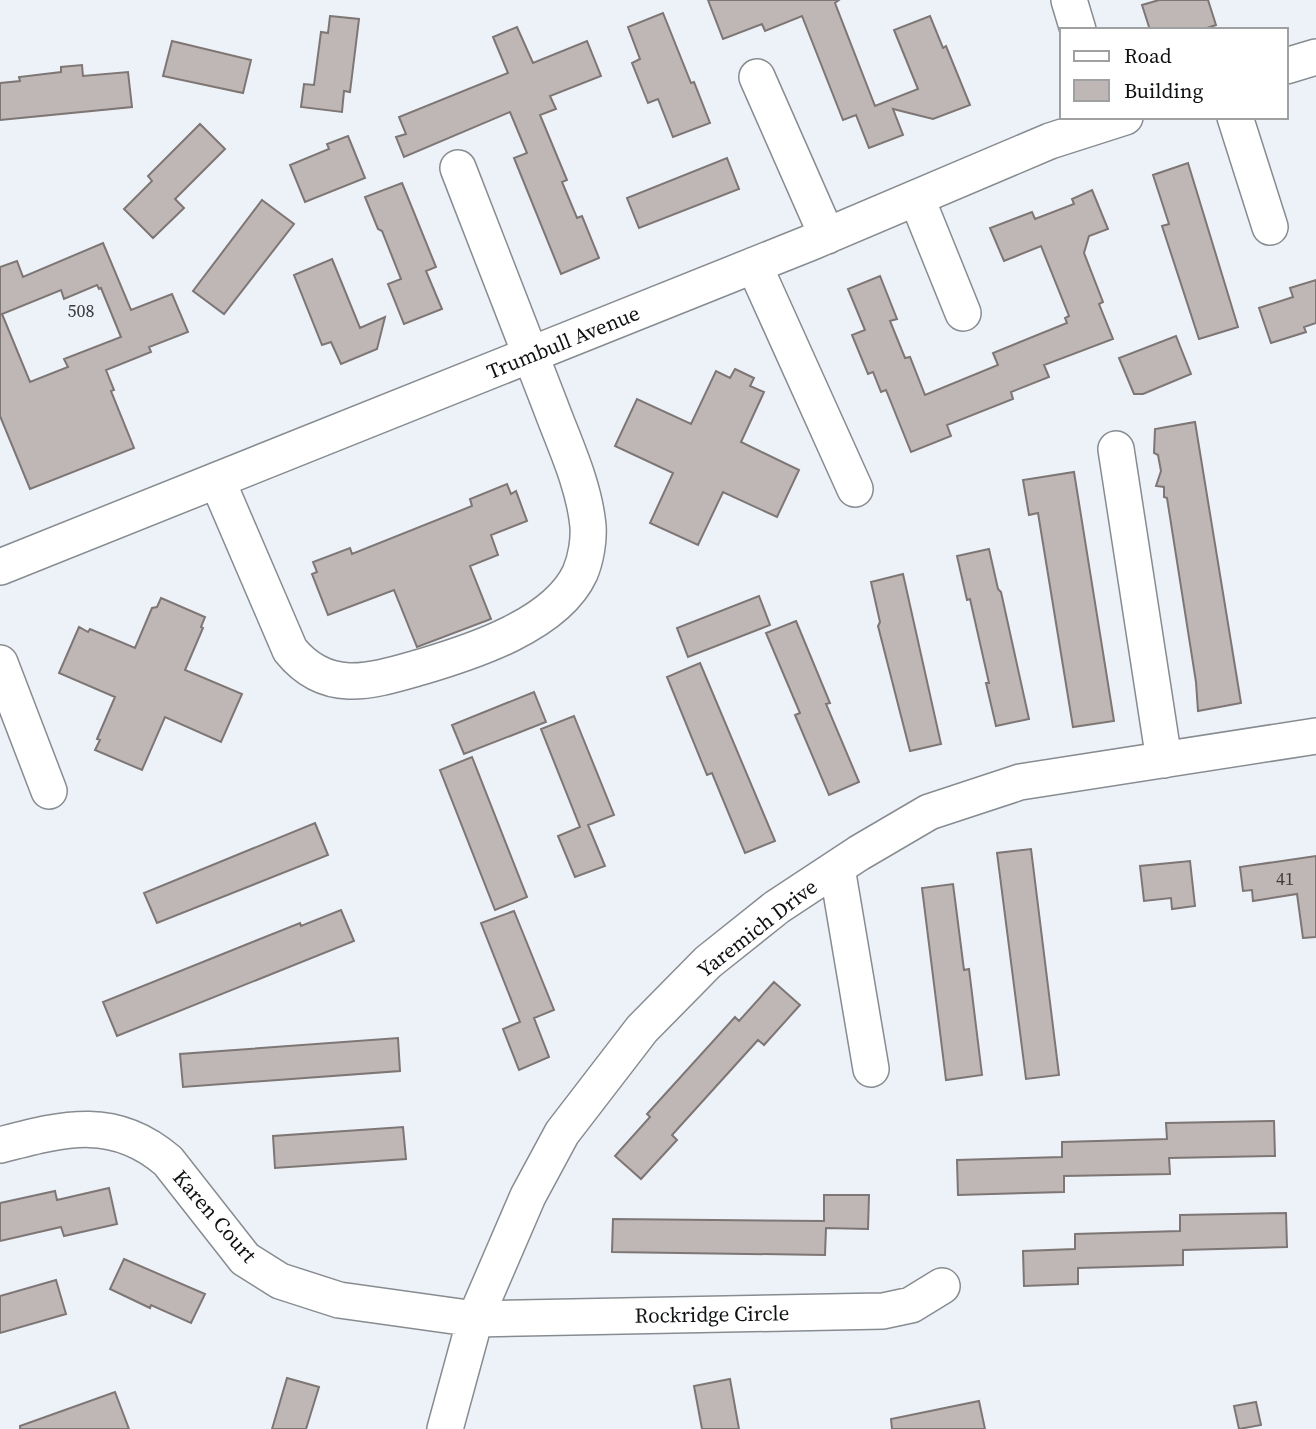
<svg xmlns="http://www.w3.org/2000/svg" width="1316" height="1429" font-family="'Source Serif 4',serif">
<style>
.building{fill:#bfb7b5;stroke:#7d7674;stroke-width:2;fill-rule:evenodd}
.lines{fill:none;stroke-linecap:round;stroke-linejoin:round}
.minor-casing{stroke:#878c91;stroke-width:38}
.minor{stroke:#fff;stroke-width:35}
.labels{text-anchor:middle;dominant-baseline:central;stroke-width:6;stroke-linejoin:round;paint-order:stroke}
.number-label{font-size:18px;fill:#3b3a3c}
.street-label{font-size:21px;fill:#0f1113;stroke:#fff}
</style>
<rect width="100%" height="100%" fill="#edf2f8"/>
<path class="building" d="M708 0H839L835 3 875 106 918 89 894 30 930 16 943 48 946 46 970 105 933 119 893 109 903 135 869 148 856 115 843 120 802 16 765 31 762 24 723 39Z
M1159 0H1208L1216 25 1201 30H1150L1142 5Z
M663 13 691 83 694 82 710 123 673 137 658 99 648 103 632 63 640 59 628 27Z
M330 16 359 19 350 92 344 91 342 112 301 107 304 84 314 85 321 32 328 33Z
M517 27 533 63 587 41 601 76 550 96 556 109 540 115 567 180 562 182 577 218 582 216 599 258 561 274 514 158 527 153 510 112 404 157 396 137 406 134 399 117 508 73 493 37Z
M172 41 251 60 243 93 163 76Z
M82 65 83 76 128 72 132 107 0 120V83L20 81 19 77 61 72V67Z
M200 124 225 149 175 199 184 208 153 238 124 209 152 181 148 176Z
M348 136 365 178 305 202 290 165 329 149 327 144Z
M727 158 739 189 639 228 627 198Z
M1188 163 1238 327 1199 339 1162 226 1169 224 1153 175Z
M402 183 436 267 426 271 442 309 404 324 388 284 401 279 382 231 378 229 365 197Z
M1092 190 1108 229 1089 236 1084 253 1103 302 1099 304 1113 339 1044 365 1049 377 1011 392 1013 399 947 425 951 436 911 452 886 390 881 392 873 372 868 374 852 335 865 330 848 289 880 276 897 319 890 321 905 358 910 357 925 395 998 365 993 353 1067 323 1065 318 1069 316 1041 246 1004 261 990 228 1032 212 1035 219 1074 204 1072 199Z
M262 200 294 224 224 314 193 291Z
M103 243 131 310 172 294 188 332 149 347 151 352 106 370 114 390 111 391 134 448 30 489 0 416V267L17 261 23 277ZM97 285 99 289 101 288 121 337 64 359 68 367 30 382 2 314 61 290 64 299Z
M332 259 360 328 385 317 377 349 341 364 331 342 322 345 294 275Z
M1316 280V323L1304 327 1306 332 1271 343 1259 308 1293 297 1290 288Z
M1176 336 1191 374 1143 394H1134L1119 358Z
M735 369 754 378 750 386 764 392 741 442 799 470 777 517 723 492 698 545 650 523 673 473 615 446 637 399 691 424 716 371 730 378Z
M1195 422 1241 703 1198 711 1196 682 1167 498 1164 497V487L1156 486 1161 471 1158 455 1154 453 1155 429Z
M1074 472 1114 721 1073 727 1038 513 1029 515 1023 480Z
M507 484 511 494 516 491 527 521 491 535 498 555 470 566 491 619 417 647 394 590 328 615 312 574 317 572 313 562 350 548 352 554 472 506 470 499Z
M989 549 998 589 1001 592 1029 719 996 726 986 683H989L970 599 967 600 957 556Z
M903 574 941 744 910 751 878 626 880 622 871 582Z
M759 596 770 625 688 657 677 628Z
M161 598 205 617 201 627 203 628 185 670 242 694 221 742 165 717 142 770 95 750 100 740 97 739 115 697 59 673 79 627 88 632 90 629 135 648 152 608 157 607Z
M796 621 830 703 826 704 859 782 829 795 795 715 800 713 766 633Z
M700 663 775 841 745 853 712 773 707 775 667 677Z
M534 692 546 722 464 754 452 725Z
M574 716 614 815 588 825 605 866 575 877 558 836 580 827 541 729Z
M472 757 527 897 495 910 440 770Z
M315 823 328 855 157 923 144 893Z
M1031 849 1059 1075 1026 1079 997 853Z
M1316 856V937L1303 938 1297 894 1253 901 1252 890 1243 891 1240 867Z
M1190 861 1195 906 1172 909 1171 898 1144 901 1140 866Z
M953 884 964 970 969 969 982 1075 946 1080 922 888Z
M341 910 354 941 117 1036 103 1002 300 923 301 926Z
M514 911 554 1010 534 1018 549 1057 519 1070 503 1029 520 1022 481 923Z
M774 982 800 1005 764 1045 758 1040 672 1135 677 1140 641 1179 615 1156 650 1117 647 1114 735 1017 739 1021Z
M398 1038 400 1071 183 1087 180 1054Z
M1274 1121 1275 1156 1169 1158 1170 1174 1064 1176V1192L958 1195 957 1160 1062 1157V1142L1167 1139 1166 1123Z
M403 1127 406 1159 275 1168 273 1136Z
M109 1188 117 1224 64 1236 61 1227 0 1241V1203L55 1191 57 1200Z
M824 1195H869L868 1229 826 1228 825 1255 612 1252 613 1219 824 1221Z
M1286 1213 1287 1247 1183 1250V1265L1078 1268V1284L1024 1286 1023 1251 1075 1249V1234L1180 1231V1215Z
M124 1259 205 1294 191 1323 151 1305 150 1308 110 1289Z
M56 1280 66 1314 0 1333V1296Z
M287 1378 319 1387 306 1429H272Z
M730 1379 739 1429H702L694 1386Z
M115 1392 129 1429H20V1426Z
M979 1401 985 1429H892L891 1419Z
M1256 1402 1261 1425 1239 1429 1234 1406Z"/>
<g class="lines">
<g class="minor-casing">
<path id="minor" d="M1069 0 1078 30
M1286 66 1316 57
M757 77 827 236
M1235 117 1270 227
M917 199 963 313
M754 265 855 489
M1116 449 1164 760
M217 480 290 650C327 696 372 681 421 667 472 652 556 625 580 573 586 559 589 540 588 526 584 484 564 443 550 405 520 326 489 247 458 168
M0 567 812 242 1050 141 1125 117
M0 663 49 791
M837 868 871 1069
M0 1145C62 1129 114 1114 168 1161L245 1259 280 1281 339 1300 475 1319 883 1311 911 1305 942 1286
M445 1429 475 1319 528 1196 562 1133 642 1029 708 962 777 907 859 853 929 812 1020 782 1316 736"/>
</g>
<use href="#minor" class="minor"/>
</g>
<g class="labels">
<g class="number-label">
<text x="81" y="310">508</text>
<text x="1285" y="878">41</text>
</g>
<g class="street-label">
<text transform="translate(563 342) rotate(-22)">Trumbull Avenue</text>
<text transform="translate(757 928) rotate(-38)">Yaremich Drive</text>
<text transform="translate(215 1216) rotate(49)">Karen Court</text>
<text transform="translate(712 1314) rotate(-1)">Rockridge Circle</text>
</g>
</g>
<rect x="1060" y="28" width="228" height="91" fill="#ffffff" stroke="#9fa0a1" stroke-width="2"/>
<rect x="1074" y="51" width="35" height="10" fill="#ffffff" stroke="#9fa0a1" stroke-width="2"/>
<text x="1124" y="63" font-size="21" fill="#0f1113">Road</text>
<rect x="1074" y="80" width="35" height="21" fill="#bfb7b5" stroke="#9fa0a1" stroke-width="2"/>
<text x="1124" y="98" font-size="21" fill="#0f1113">Building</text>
</svg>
